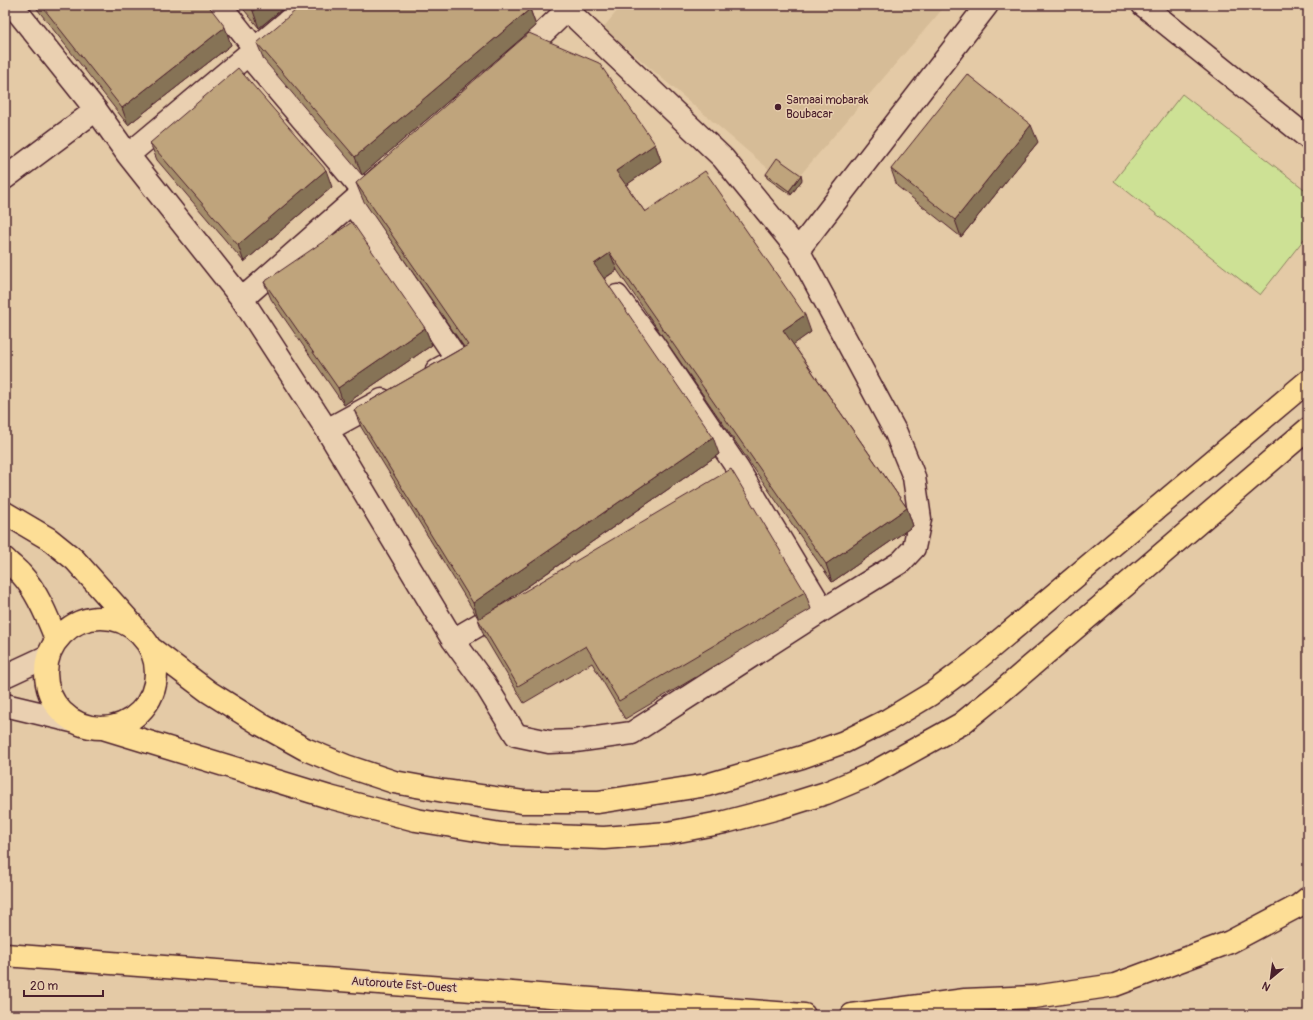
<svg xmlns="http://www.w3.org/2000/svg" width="1313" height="1020" font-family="Pangolin,sans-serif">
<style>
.built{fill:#d6bc97}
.green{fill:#cde195;stroke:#8c8060}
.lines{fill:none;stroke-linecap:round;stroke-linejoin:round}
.street-casing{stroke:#4a1f2b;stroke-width:25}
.highway-casing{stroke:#4a1f2b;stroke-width:25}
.street{stroke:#ead0b1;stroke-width:22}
.highway{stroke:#fdde96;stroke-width:22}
.wall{fill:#a48d6b;stroke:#4a1f2b}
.shaded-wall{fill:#867357;stroke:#4a1f2b}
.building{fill:#bfa47c;stroke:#4a1f2b}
.poi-dot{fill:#4a1f2b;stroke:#ead0b1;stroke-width:1.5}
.labels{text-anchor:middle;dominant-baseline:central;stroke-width:3;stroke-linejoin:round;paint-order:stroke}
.poi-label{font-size:12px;fill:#4a1f2b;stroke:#ead0b1;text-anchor:start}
.street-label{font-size:12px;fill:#4a1f2b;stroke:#ead0b1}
</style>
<rect width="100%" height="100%" fill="#e4caa6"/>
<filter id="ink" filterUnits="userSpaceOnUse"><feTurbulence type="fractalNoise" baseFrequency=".025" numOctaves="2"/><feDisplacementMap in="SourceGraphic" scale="8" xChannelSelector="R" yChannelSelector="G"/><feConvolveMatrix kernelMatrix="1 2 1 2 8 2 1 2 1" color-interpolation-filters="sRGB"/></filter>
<g filter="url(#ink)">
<path class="built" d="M622 5H946L790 187 603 28Z"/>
<path class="green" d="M1182 94 1308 192V234L1260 295 1114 181Z"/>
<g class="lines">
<g class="street-casing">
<path id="street" d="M12 5 96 110 128 155 242 299 327 430 453 640 485 684 516 735 549 742 575 741 632 733 823 610 901 562 914 548 920 519 914 477 896 433 798 250 723 158 562 5
M220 5 255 49
M1143 5 1308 138
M248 55 364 192
M517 58 567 10
M128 155 307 5
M5 178 96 110
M352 203 457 359 437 370
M798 250 987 5
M617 296 654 345 738 469 823 610
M242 299 383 175
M327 430 382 400
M453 640 506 609
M5 676 48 656
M5 705 72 721"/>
</g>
<g class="highway-casing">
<path id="highway" d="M5 513 49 539 75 560 133 625
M5 559C10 564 16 569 21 574 37 591 48 618 56 639
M46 673a55 55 0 1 1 110 0a55 55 0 1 1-110 0Z
M152 649 209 692 260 724 305 749 346 766 394 782 444 791 523 802H598L707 785 802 757 844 742 888 720 931 694 974 662 1308 381
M106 729 329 797 416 820 501 834 604 838 668 833 725 822 778 808 826 793 869 775 961 724 1002 691 1308 429
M5 955 804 1015
M852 1015 965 1000 1034 997 1115 985 1230 942 1298 906 1308 898"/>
</g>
<use href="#street" class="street"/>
<use href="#highway" class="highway"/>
</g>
<path class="wall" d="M34 5H208L231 45 128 125Z
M240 5H287L259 28Z
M530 9 536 26 362 175 264 60 257 43Z
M1038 142 961 237 897 186 891 169Z
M150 143 332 187 244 262 157 160Z
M655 144 661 161 626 185 645 212 811 332 793 344 907 508 913 526 832 582 617 270 604 279 719 454 498 607 805 592 811 609 625 719 592 663 524 703 484 636 478 619V618L361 427 354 410 464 347 363 200 356 183Z
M766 174 802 180 791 195 767 178Z
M264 282 425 328 432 345 344 405 271 299Z"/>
<path class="shaded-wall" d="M260 5H287L259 28 253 11Z
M530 9 536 26 362 175 355 157Z
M225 27 231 45 128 125 122 108Z
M1031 125 1038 142 961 237 955 220Z
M655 144 661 161 622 188 616 171Z
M326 170 332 187 244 262 238 245Z
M801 175 802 180 791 195 789 191Z
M610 253 617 270 600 281 594 264Z
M805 315 811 332 790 347 783 330Z
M425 328 432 345 344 405 338 388Z
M713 437 719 454 479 620 473 603Z
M907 508 913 526 832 582 826 564Z"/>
<path class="building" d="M41 5H208L225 27 122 108Z
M248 5H260L253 11Z
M302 5H527L530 9 355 157 257 43Z
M529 33 599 63 655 144 616 171 645 212 705 171 805 315 783 330 907 508 826 564 610 253 594 264 713 437 473 603 354 410 468 345 356 183Z
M238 68 326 170 238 245 150 143Z
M967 74 1031 125 955 220 891 169Z
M777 158 801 175 789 191 766 174Z
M352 222 425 328 338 388 264 282Z
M731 469 805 592 619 701 586 646 518 686 478 619Z"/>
</g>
<circle class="poi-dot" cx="778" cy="107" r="4"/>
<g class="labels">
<g class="poi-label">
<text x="786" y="100">Samaai mobarak<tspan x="786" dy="14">Boubacar</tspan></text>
</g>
<g class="street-label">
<text transform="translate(404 985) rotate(4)">Autoroute Est-Ouest</text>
</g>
</g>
<rect width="1313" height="1020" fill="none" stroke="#ead0b1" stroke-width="20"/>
<rect x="10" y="10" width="1293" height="1000" fill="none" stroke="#4a1f2b" stroke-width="1.5" filter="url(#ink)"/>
<g transform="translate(1271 978) rotate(209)" stroke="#ead0b1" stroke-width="3" paint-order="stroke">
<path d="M0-3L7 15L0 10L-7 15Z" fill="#4a1f2b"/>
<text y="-6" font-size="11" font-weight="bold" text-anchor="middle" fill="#4a1f2b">N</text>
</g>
<path d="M24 990v6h79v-6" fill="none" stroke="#4a1f2b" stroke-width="2"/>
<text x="30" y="990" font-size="12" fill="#4a1f2b" stroke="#ead0b1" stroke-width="3" paint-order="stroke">20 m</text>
</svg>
